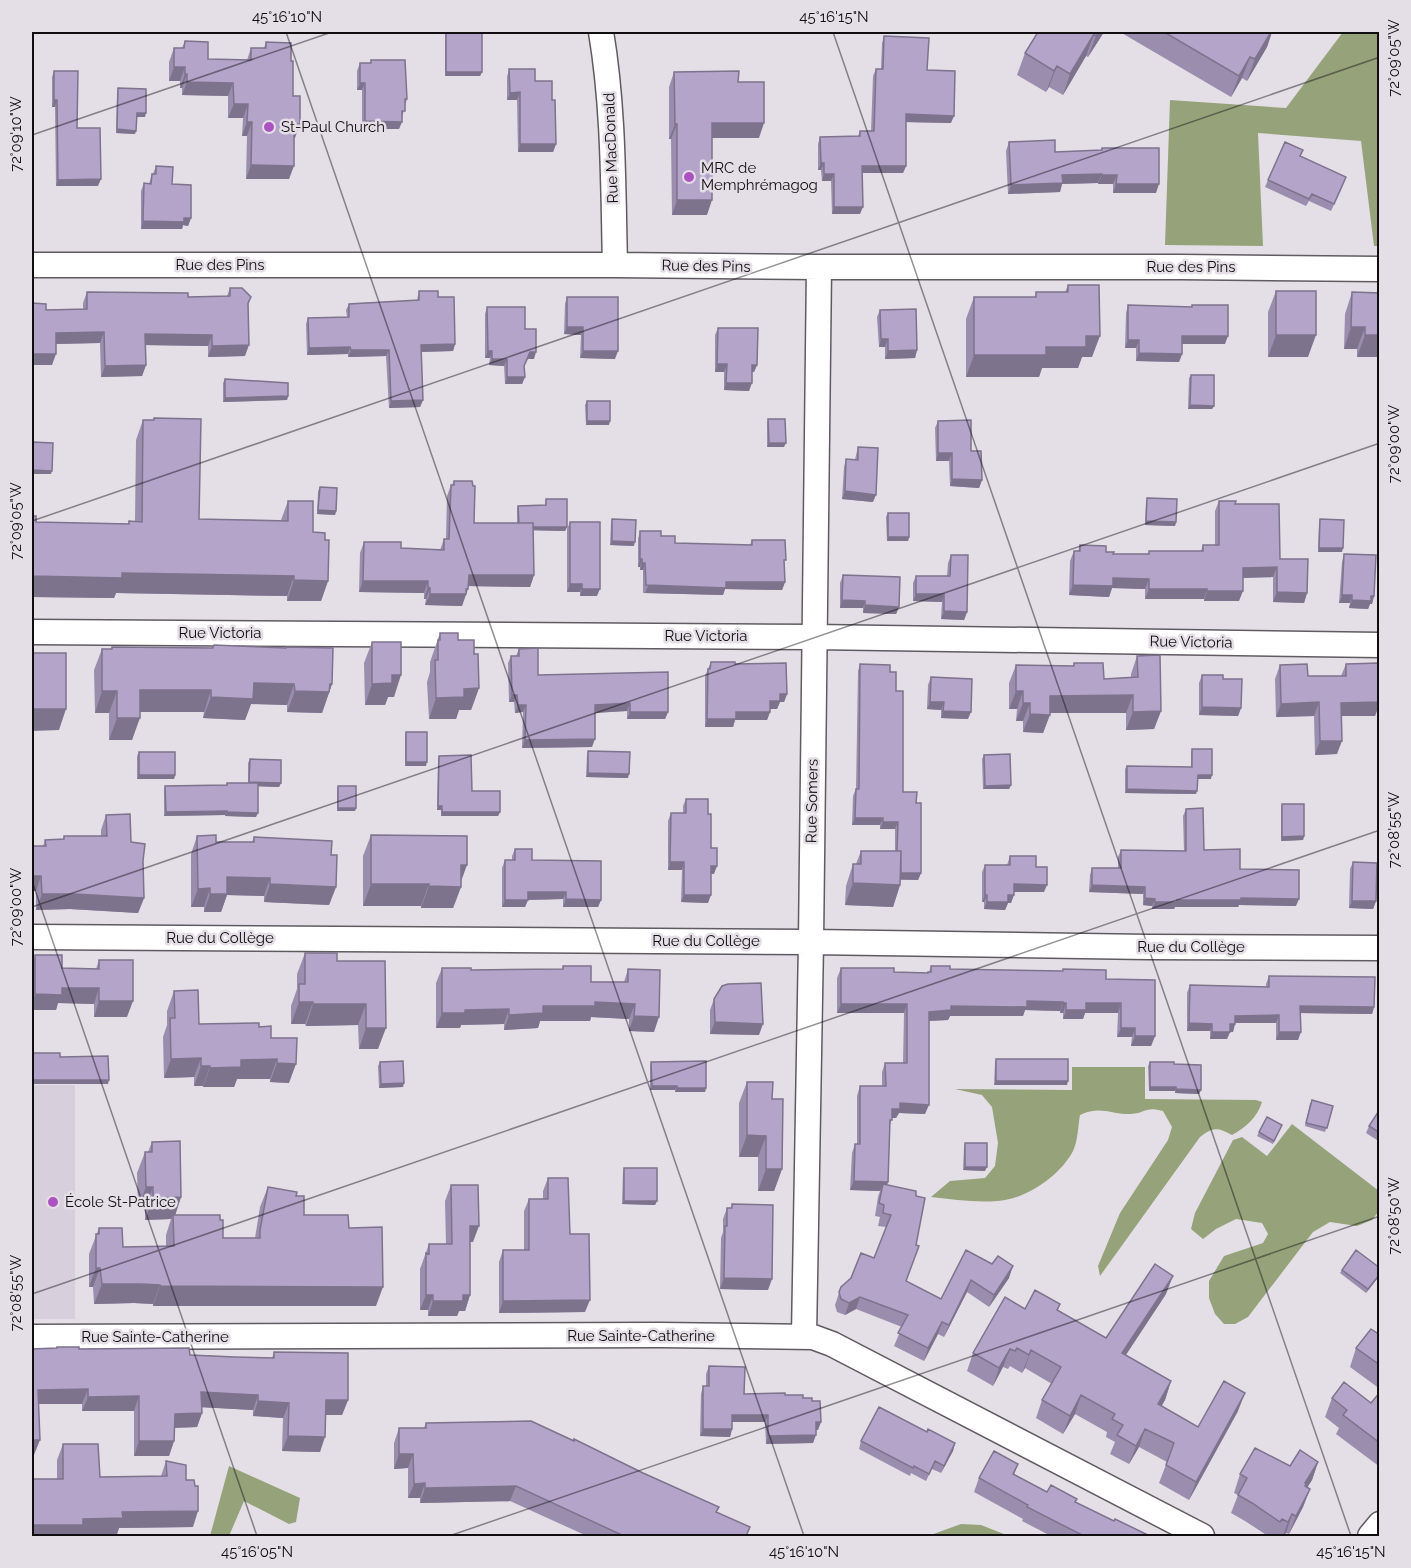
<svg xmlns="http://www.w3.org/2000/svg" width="1411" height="1568" font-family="Raleway,sans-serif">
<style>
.built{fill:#d8cfdc}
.forest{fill:#96a27a}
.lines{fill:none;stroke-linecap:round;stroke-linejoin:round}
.minor-casing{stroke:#5f5b61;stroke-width:27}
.minor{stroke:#fff;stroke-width:24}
.wall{fill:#9b8dae}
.shaded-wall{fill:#7e738d}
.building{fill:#b4a4ca;stroke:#7e738d;stroke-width:1.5}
.ticks{fill:none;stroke:#100e11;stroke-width:1.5;stroke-opacity:0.45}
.poi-dot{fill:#ab54c1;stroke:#e4dfe7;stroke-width:2}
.labels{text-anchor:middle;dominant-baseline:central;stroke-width:5;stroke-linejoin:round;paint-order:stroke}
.poi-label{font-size:15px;fill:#100e11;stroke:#e4dfe7;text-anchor:start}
.street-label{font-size:15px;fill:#100e11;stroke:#e4dfe7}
.neatline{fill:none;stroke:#100e11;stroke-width:2}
.ticks-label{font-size:15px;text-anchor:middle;fill:#100e11}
</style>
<rect width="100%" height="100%" fill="#e4dfe7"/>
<path class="built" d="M32 1085H75V1319H32Z"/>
<path class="forest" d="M1343 32H1379V246H1374L1361 141 1258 133 1263 246 1165 245 1170 100 1286 108Z
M1072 1067H1145V1099L1256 1100 1262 1102C1257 1118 1246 1127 1232 1135 1217 1127 1213 1127 1200 1137L1100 1276 1098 1266 1120 1213 1168 1140 1172 1127 1163 1111C1145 1106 1146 1113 1131 1114 1111 1115 1101 1105 1080 1115 1078 1126 1078 1141 1073 1151 1060 1176 1025 1200 997 1201 975 1203 953 1199 931 1197L950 1181 985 1178 995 1166 998 1143 992 1107 982 1095 955 1089 1072 1090Z
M1292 1124 1379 1191V1211L1372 1220 1357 1226 1330 1222 1313 1232 1248 1317 1235 1324H1224L1215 1314 1209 1298V1281L1224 1256 1263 1243 1268 1234 1262 1223 1236 1219 1216 1229 1203 1239 1191 1229 1195 1213 1233 1140 1242 1137 1267 1156Z
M229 1466 300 1498 296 1522 289 1524 244 1501 229 1536H210Z
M961 1524 981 1525 1009 1536H928Z"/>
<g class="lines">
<g class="minor-casing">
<path id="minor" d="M601 32C614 109 613 187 615 265
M32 265H615L819 267H1180L1380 269
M32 632 814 637 1380 645
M32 937 811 942 1148 947 1380 948
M804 1336 811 942 819 267
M32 1337 659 1335 813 1337 832 1344 1202 1536
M1370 1536 1380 1524"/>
</g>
<use href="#minor" class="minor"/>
</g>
<path class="wall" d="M445 32H482V72L480 76H445Z
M1038 32H1104L1088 57 1086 56 1063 95 1049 87 1046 92 1017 75 1025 53Z
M1120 32H1272L1267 47 1247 81 1242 78 1231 97Z
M884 36 927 70 951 123 906 122V166L903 173H862L860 214H832L831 181H822L821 170H818V144L820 137 858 136 860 131H871L873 76 876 69H881L882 43Z
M185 41 208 59 247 60 251 48H264L266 42 291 61 295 138H294L289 179H246L247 136H242L243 118H228V96L182 95V88H180V81H169V62L174 48H182Z
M371 60 407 99 399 129H362V90H357V71L360 63H370Z
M509 69 535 81 552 100 556 144 553 152H518L517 100H507V77Z
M54 71 98 186H56L55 107H52V77Z
M674 72 738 82 759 138H712L707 215H672L671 139H669V87Z
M118 88 145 117H137L135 134 116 133 117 92Z
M1009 142 1055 152 1101 150 1102 148 1156 193H1113V184H1098V183L1062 184 1060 192 1008 194 1006 151Z
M1303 150 1300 156 1343 185 1331 211 1309 201 1306 206 1265 187 1268 180Z
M156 166 172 184 191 218 188 226 183 225 182 229H141V191L144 183 149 184 152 174H153Z
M1068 285 1092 357H1082L1078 368H1042L1039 377H966V319L974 297H1035L1036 292H1065Z
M230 288 251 297 248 306 245 356 208 357V346L145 345 146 365 142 376 101 377 100 343 56 344 52 365 46 310 83 309V303L87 292 188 297 227 296Z
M419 291 438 297 455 344 453 351 421 352 423 400 420 407 389 408 386 356 348 357V354L307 355 306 324 308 318 347 317 346 310 349 304 417 300Z
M1276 291 1308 357H1268V312Z
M1352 292 1380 357H1357V349H1344L1345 314Z
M567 297 615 359 580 358 581 335 564 334 565 304Z
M1128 305 1191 307 1192 305 1225 344H1182V354L1179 362 1136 361V348H1125L1126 313Z
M487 307 525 329 534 359H528L524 367 525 377 522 384H505L504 366 489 365 490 358H485V314Z
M880 310 917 350 915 358 885 359V347H879L877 317Z
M718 328 757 365 754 372H752L749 391 724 390V372H715V335Z
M1191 375 1214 406 1212 409H1188L1189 378Z
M225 379 288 396 287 400 223 402V383Z
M587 401 609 425H586L585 405Z
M154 418 199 519 281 520 288 501 313 532 325 540 328 581 321 601H287V596L116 593 114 598 32 597V516L36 522 128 524 129 521H135L136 440 143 420H153Z
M768 419 784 447H767V423Z
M938 421 971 451 982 480 979 488 950 486 949 461H936L935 428Z
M858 447 873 502 842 499 844 467 846 459 855 460 856 455Z
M454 481 474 523H517V509L518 506 545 505 546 499 567 527 565 531 533 530 534 575 530 587 468 586 462 606 425 605 426 599H424V593L359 592 360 553 364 542 401 548 440 550 444 539H446L447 496 451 485H452Z
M320 487 336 511 335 515 317 514 318 491Z
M1147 498 1176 522 1175 526 1145 525 1146 502Z
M1219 501 1235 504 1307 593 1304 603 1273 602V577L1243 578 1239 601H1204V599H1145V589L1112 588 1109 597 1069 595 1070 561 1074 551H1078L1080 545 1113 554H1148L1149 551H1201L1203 545H1215V511Z
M888 513 909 537 908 541H887L886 517Z
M612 519 634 546 610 545 611 523Z
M1320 519 1342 552H1318L1319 523Z
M570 522 597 596H580V592H567V529Z
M640 531 661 536 675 543 750 545 752 540 784 563 785 582 782 590 725 589 723 595 643 593V570H640V567H638V539Z
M1344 554 1374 596 1372 604H1370L1368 609 1349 608 1350 603H1339L1342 562Z
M951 555 967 612 964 620 941 619 942 602 913 601V583L916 576H947L948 563Z
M843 575 899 607 896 614 863 613V608H840V583Z
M440 633 458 640 474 654 479 688 471 710H459L456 719H429L427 682 430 672V662Z
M372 642 394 697H388L385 705H365L364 663Z
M214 645 332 684 322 713 287 712V705L251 704 245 720 203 718 204 712H140L132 740H109V713H95L94 670 102 649H111L112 647 212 648Z
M519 649 538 675 668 712 665 719H627V711L595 713 592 747 522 748 523 712 515 713 514 702H509L508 663 511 656H516Z
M1137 656 1161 711 1154 729 1126 730V713H1050L1043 733 1023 732V721H1016L1017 709H1009V683L1016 665 1073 666 1074 663 1104 679 1131 677V674Z
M711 662 735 664 787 694 784 702H780L777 709H770V712L767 720H735L733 727H705V676Z
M860 664 890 672 896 691 903 792 916 803 921 873 918 880H900V885L893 907 845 905 846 886 853 864H856L861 851H895V829H880V825H852L853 796 856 789 858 671Z
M1346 664 1380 702 1375 716H1341L1337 754 1315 755 1314 716 1276 717 1275 679 1280 665 1308 676H1341Z
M1202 675 1223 679 1241 708 1238 716 1199 715V683Z
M931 677 968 719 941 718V710L927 709 928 685Z
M406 732 426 766H405V735Z
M1192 749 1211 779H1197L1196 794 1125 793V769L1127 766 1191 767V753Z
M588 751 628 778 586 777 587 755Z
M139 752 175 775 174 779H137V756Z
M984 755 1011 785 1009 789H983L982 759Z
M439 756 472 791 500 812 498 816H441V810H437L438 759Z
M250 759 281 783 279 787 258 786 256 817 225 816V815L164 816V790L165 786 226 785 227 783H248V763Z
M338 786 356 808 355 811H337V790Z
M686 799 708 814 714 874H711L708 903 681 902 682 870H668V821L671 813H683V806Z
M1282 804 1304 836 1303 840 1281 841V808Z
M1186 809 1204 850 1240 869 1296 906 1239 905 1238 907H1175L1174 909H1152V906L1143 905V894L1089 892 1090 875 1092 868H1118V857L1121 850 1184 851 1183 816Z
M106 815 131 842 143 861 144 898 138 913 70 909 36 910V891H32V846H43L45 840 63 839 64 836H101V830Z
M371 835 461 881V887L453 908H421V906H363V856Z
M197 836 216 842H252L254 837 331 855 336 887 329 905 264 902V896L227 895 221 912H204V907H191V854Z
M515 849 532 860 601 900 598 907H563V899L528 900 525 907H502V868L505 860H512V856Z
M1010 856 1036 867 1044 892H1014L1011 903H1008L1005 910 984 909V902H982V872L985 865H1007Z
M1353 862 1376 901 1373 909 1349 908 1350 869Z
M305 953 337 961H385L378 1049H359L358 1025 306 1026 305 1024H291V1006L297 989V974Z
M35 955 62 968 96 969 99 960 127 1017H94V1004L58 1003 56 1010H32V966Z
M563 966 591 982H624L628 969 654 1032 629 1031V1019L591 1017 590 1021H540L538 1028 504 1030V1024L461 1025 460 1028H436V983L442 968 471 970 562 969Z
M931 966 950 969 1106 979 1155 1036 1151 1046H1131L1132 1037H1117L1118 1013H1085L1083 1019H1063V1013H1060V1011L1025 1010 1023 1016H950L948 1020 929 1021 925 1114 899 1113 896 1118H892L890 1125 888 1182 887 1185 906 1281 941 1299 966 1250 1009 1278 989 1307 967 1292 944 1337 938 1334 924 1361 894 1346 902 1327 856 1309 845 1315 837 1312 835 1305 841 1287 874 1258 886 1227 878 1226 880 1217 875 1216 878 1197 880 1191 850 1190 852 1153 855 1144H857V1096L860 1086H882V1072L885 1063H903L904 1013H837V978L841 968 894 972 927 973 929 972Z
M1269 976 1374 1007 1372 1014 1300 1013 1298 1040H1276V1023H1235L1233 1032H1230L1227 1039H1210V1031H1187V993L1190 985 1266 987V984Z
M174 991 199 1024 259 1027 271 1038 289 1083 270 1082V1079H237L234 1087H203V1086H194V1077L164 1078 163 1037 167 1025V1011Z
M714 999 759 1035 710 1034V1010Z
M996 1059 1067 1085H994L995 1063Z
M380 1062 403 1087 379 1088 378 1066Z
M651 1062 706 1088 705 1092H675V1090H650V1066Z
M1150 1062 1174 1064 1201 1090 1199 1094 1175 1093V1091H1149L1148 1066Z
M747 1082 772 1099 782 1169 774 1191H758V1157H739V1103Z
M1310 1103 1333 1106 1325 1132 1305 1126Z
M1380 1109V1142L1366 1133 1369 1126Z
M1282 1125 1273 1144 1257 1136 1259 1132Z
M152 1142 181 1197 175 1215 220 1220 223 1238H255L260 1207 268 1187 296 1196 304 1215 349 1228 376 1306H153V1304L134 1303 94 1304 93 1287H89V1254L99 1228 123 1247 166 1246V1235L171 1219 145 1220V1209H138L137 1173 145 1152H148Z
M965 1143 985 1171 963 1170 964 1147Z
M624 1168 657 1201 655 1205 622 1204 623 1172Z
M548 1178 570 1234 585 1312 499 1313V1262L503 1250H524V1211L529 1199H543V1191Z
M451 1185 473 1242H470V1295L465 1311H459L457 1316H428V1310H420V1269L429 1244H446L445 1201Z
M732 1204 768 1290 720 1289 721 1238 723 1232V1219L727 1208H731Z
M1380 1268V1275L1366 1293 1340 1273 1342 1270Z
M1166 1294 1126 1355 1171 1381 1165 1400 1161 1406 1198 1427 1238 1411 1189 1500 1159 1483 1167 1462 1139 1447 1129 1464 1110 1454 1115 1442 1106 1437 1107 1432 1075 1414 1063 1434 1036 1418 1042 1400 1052 1384 1025 1368 1022 1373 1010 1366 1008 1369 1003 1367 993 1386 967 1371 973 1353 1025 1309 1060 1304 1058 1310 1106 1338Z
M1380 1335V1389L1350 1367 1356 1348Z
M57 1347 79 1349 235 1357 272 1358 274 1352 348 1400 342 1415H326L320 1452 282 1451 283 1418 253 1416V1410L202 1407V1413L197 1427 175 1428 174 1441 169 1456H134V1411H82V1404H39L34 1455 32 1349 56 1348Z
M709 1366 744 1394 785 1395 803 1398 812 1401 818 1430H816L813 1443 766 1444 765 1422H732V1429L730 1437 700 1436 701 1394 703 1386H706V1374Z
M1380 1392V1467L1336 1434 1339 1428 1325 1417 1332 1398 1371 1403Z
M426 1423 717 1512 747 1536H587L510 1501 420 1503V1498H408V1468L394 1469V1443L399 1428H424Z
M927 1432 955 1443 953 1451 941 1473 932 1469 926 1481 911 1473 910 1476 859 1449 861 1441Z
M63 1444 100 1477 161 1476 166 1461 186 1480 193 1527 119 1528 117 1534 80 1535 57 1479V1460Z
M1318 1462 1312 1480 1307 1487 1310 1489 1303 1507 1289 1534 1286 1533 1284 1536H1268L1245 1521 1231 1513 1238 1495 1234 1493 1240 1474Z
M1018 1464 1014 1475 1047 1492 1076 1502 1114 1521 1150 1536H1051L1022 1521 1023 1519 974 1492 979 1478Z"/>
<path class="shaded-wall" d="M310 32H333V33L310 34Z
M1099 32H1104L1088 57 1096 36Z
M1271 32H1272L1267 47 1247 81 1255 59Z
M1094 34 1086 56 1063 95 1070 74Z
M1250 57 1242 78 1231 97 1239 76Z
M1057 66 1049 87 1046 92 1054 71Z
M174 67H185L180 81H169Z
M446 72H482L480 76H445Z
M185 74H187L182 88H180Z
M187 82 233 83 228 96 182 95Z
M360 83H365L362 90H357Z
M520 92 517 100H507L510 93Z
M54 100H57L55 107H52Z
M234 104H248L243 118H228Z
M137 113H146L145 117H136Z
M906 114 954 116 951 123 903 122Z
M365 121 402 122 399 129H362Z
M247 122H252L247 136H242Z
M712 123H764L759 138H706Z
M294 124H300L295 138H289Z
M675 124H677L671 139H669Z
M117 129 136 131 135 134 116 133Z
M520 144H556L553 152H518Z
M821 163H824L821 170H818Z
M251 165 294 166 289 179H246Z
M862 166H906L903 173H859Z
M824 174H834L831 181H822Z
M1102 174 1098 183 1062 184 1060 192 1008 194 1011 185 1062 175Z
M1102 175H1117L1113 184H1098Z
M101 179 98 186H56L58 180Z
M1116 184H1159L1156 193H1113Z
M677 200H712L707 215H672Z
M834 207H863L860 214H832Z
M184 218H191L188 226 183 225 182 229H141L143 221Z
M567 327H583L581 335 564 334Z
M1351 327H1365L1357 349H1344Z
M104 332 100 343 52 344 56 333Z
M145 334 212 335 208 346 141 345Z
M1276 335H1316L1308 357H1268Z
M1365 335H1380V357H1357Z
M1086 336H1100L1092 357H1082L1078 368H1042L1039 377H966L974 355 1046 347Z
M1182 336H1228L1225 344H1179Z
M881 339H888L885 347H879Z
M1128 340H1139L1136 348H1125Z
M455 344 453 351 418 352 421 345Z
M249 345 245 356 208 357 212 346Z
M350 347 348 354 307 355 309 348Z
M351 350H389L386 356 348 357Z
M917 350 915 358 885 359 888 351Z
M488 351H492L490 358H485Z
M583 351H618L615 359 580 358Z
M530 352H536L534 359H528Z
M1139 353 1182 354 1179 362 1136 361Z
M32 354H56L52 365H32Z
M492 359H507L504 366 489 365Z
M717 364H727L724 372H715Z
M146 365 142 376 101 377 105 366Z
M752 365H757L754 372H749Z
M507 377H525L522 384H505Z
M726 383H752L749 391 724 390Z
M288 396 287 400 223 402 225 398Z
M423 400 420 407 389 408 391 401Z
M1190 405 1214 406 1212 409H1188Z
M587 421H610L609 425H586Z
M769 443H786L784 447H767Z
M938 453H952L949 461H936Z
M32 470 52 471 51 474H32Z
M952 479 982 480 979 488 950 486Z
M845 491 876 495 873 502 842 499Z
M318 510 336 511 335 515 317 514Z
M1146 521 1176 522 1175 526 1145 525Z
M519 526 567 527 565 531 517 530Z
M888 537H909L908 541H887Z
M612 541 635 542 634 546 610 545Z
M1319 548H1343L1342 552H1318Z
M640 559H642L640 567H638Z
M642 563H645L643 570H640Z
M1277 567 1273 577 1240 578 1243 568Z
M122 573 294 576 287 596 116 593 114 598 32 597V576Z
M469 575H534L530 587 464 586Z
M1113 578 1149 579 1145 589 1112 588 1109 597 1069 595 1073 585Z
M294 580 328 581 321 601H287Z
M363 581H428L424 593 359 592Z
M726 582H785L782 590 725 589 723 595 645 593 648 586Z
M570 584H582L580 592H567Z
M428 587 430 588 426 599H424Z
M468 589 462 606 425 605 430 594Z
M582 589H600L597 596H580Z
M1149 589H1207L1204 599H1145Z
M1207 591H1243L1239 601H1204Z
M1277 592 1307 593 1304 603 1273 602Z
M916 594H944L942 602 913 601Z
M1342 595H1352L1350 603H1339Z
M1371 596H1374L1372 604H1370L1368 609 1349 608 1352 600Z
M842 600 865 601 863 608H840Z
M865 605 899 607 896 614 863 613Z
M944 611 967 612 964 620 941 619Z
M392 675H401L394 697H388L385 705H365L372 684Z
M254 683 294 684 287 705 251 704 245 720 203 718 211 697Z
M330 684H332L322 713 287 712 295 691Z
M479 688 471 710H459L456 719H429L436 698 464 689Z
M140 690H211L204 712H132Z
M102 691H117L109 713H95Z
M1016 691H1023L1017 709H1009Z
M780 694H787L784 702H780L777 709H767L770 701Z
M512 695H517L514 702H509Z
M1133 695 1126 713H1043L1050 696Z
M930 702H944L941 710 927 709Z
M1319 702 1314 716 1276 717 1281 704Z
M1380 702 1375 716H1336L1341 703Z
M630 703 627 711 592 713 595 705Z
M1023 703H1030L1023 721H1016Z
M518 705H526L523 712 515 713Z
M1202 707 1241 708 1238 716 1199 715Z
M32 709H66L59 730 32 731Z
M943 711 971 712 968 719 941 718Z
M1161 711 1154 729 1126 730 1133 712Z
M630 712H668L665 719H627Z
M736 712H770L767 720H735L733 727H705L707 719Z
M1030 714 1050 715 1043 733 1023 732Z
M117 718H140L132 740H109Z
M595 739 592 747 522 748 525 740Z
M1320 741H1342L1337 754 1315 755Z
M406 762H427L426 766H405Z
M588 773 629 774 628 778 586 777Z
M139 775H175L174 779H137Z
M1198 775H1212L1211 779H1196Z
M249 782 281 783 279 787 248 786Z
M1011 785 1009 789H983L985 786Z
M1127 789 1197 791 1196 794 1125 793Z
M438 806H442L441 810H437Z
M338 808H356L355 811H337Z
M227 811 225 815 164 816 166 812Z
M227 812 258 813 256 817 225 816Z
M442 812H500L498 816H441Z
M855 818H883L880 825H852Z
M883 822H898L895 829H880Z
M1304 836 1303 840 1281 841 1282 837Z
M670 862H684L682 870H668Z
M461 865H467L459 887Z
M711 866H717L714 874 709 873Z
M897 872 921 873 918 880 894 879Z
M32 876H41L36 891H32Z
M227 877 270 878 264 896 227 895 221 912H204L210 894Z
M853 883 900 885 893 907 845 905Z
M270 884 336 887 329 905 264 902Z
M371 884H429L421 906H363Z
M1014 884 1047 885 1044 892H1011Z
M1092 885 1145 887 1143 894 1089 892Z
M429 886 461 887 453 908H421Z
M210 888 204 907H191L198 889Z
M528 892H566L563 899 525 900Z
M42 894H75L144 898 138 913 70 909 36 910Z
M684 895H711L708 903 681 902Z
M985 895H987L984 902H982Z
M1008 895H1014L1011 903H1008L1005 910 984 909 987 902Z
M1145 898 1155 899 1152 906 1143 905Z
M1241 898 1299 899 1296 906 1239 905 1238 907H1175L1174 909H1152L1155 902 1177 900Z
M566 899 601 900 598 907H563Z
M505 900H528L525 907H502Z
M1352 901H1376L1373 909 1349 908Z
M62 988H99L94 1004 58 1003 56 1010H32V1004L35 994Z
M99 1001H133L127 1017H94Z
M1027 1001 1063 1002 1060 1011 1025 1010 1023 1016H950L948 1020 925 1021 929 1012 951 1006Z
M299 1002H313L305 1024H291Z
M595 1002 635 1004 629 1019 591 1017 590 1021H540L538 1028 504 1030 509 1015 543 1006Z
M1063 1003H1066L1063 1013H1060Z
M1086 1003H1121L1118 1013H1085L1083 1019H1063L1066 1010Z
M313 1004H366L358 1025 306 1026Z
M841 1004H907L904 1013H837Z
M1300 1006 1374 1007 1372 1014 1298 1013Z
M509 1009 504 1024 461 1025 460 1028H436L442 1013 465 1010Z
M1279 1015 1276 1023H1233L1235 1016Z
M634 1016 659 1017 654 1032 629 1031Z
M715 1022 763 1024 759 1035 710 1034Z
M1189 1023 1212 1024 1210 1031H1187Z
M1230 1024H1235L1233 1032H1227Z
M366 1028H386L378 1049H359Z
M1121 1028H1135L1132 1037H1117Z
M1212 1032H1230L1227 1039H1210Z
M1279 1032H1301L1298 1040H1276Z
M1135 1036H1155L1151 1046H1131Z
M201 1058 194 1077 164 1078 171 1059Z
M277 1059 270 1079H237L234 1087H203L210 1068 241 1060Z
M277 1063 296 1064 289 1083 270 1082Z
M201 1066H210L203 1086H194Z
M32 1080H109L108 1084H32Z
M996 1081H1068L1067 1085H994Z
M404 1083 403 1087 379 1088 381 1084Z
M652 1086H677L675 1090H650Z
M1150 1087H1176L1175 1091H1149Z
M677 1088H706L705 1092H675Z
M1176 1089 1201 1090 1199 1094 1175 1093Z
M900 1103 929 1105 925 1114 899 1113 896 1118H889L892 1109Z
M747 1135 766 1136 758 1157H739Z
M965 1167H987L985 1171 963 1170Z
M766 1169H782L774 1191H758Z
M854 1181 888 1182 885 1191 883 1184 880 1191 850 1190Z
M146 1187H153L145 1209H138Z
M181 1197 174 1219 173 1215 171 1219 145 1220 153 1198Z
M624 1201H657L655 1205 622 1204Z
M470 1226H479L473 1242H464Z
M1013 1266 1009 1278 989 1307 994 1295Z
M96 1268H100L93 1287H89Z
M1380 1274V1275L1366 1293 1368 1289Z
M1173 1276 1166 1294 1115 1371 1122 1353Z
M724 1278 772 1279 768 1290 720 1289Z
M971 1280 967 1292 944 1337 949 1325Z
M102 1284H141L160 1285 153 1304 134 1303 94 1304Z
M160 1286 383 1287 376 1306H153Z
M426 1295H433L428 1310H420Z
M463 1295H470L465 1311H459L457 1316H428L433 1301Z
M860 1297 856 1309 845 1315 849 1303Z
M590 1300 585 1312 499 1313 503 1301Z
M942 1322 938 1334 924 1361 928 1348Z
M1010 1349 1003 1367 993 1386 999 1368Z
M1031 1350 1025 1368 1022 1373 1029 1355Z
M1171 1381 1165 1400 1152 1423 1158 1404Z
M88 1389 82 1404H33L38 1390Z
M201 1392 258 1395 253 1410 196 1407Z
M1245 1393 1238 1411 1189 1500 1196 1482Z
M1081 1395 1075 1414 1063 1434 1070 1416Z
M139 1396 134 1411H82L88 1397Z
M326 1400H348L342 1415H321Z
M258 1401 289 1403 283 1418 253 1416Z
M202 1413 197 1427 169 1428 175 1414Z
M732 1415H768L765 1422H730Z
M816 1422H821L818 1430H813Z
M703 1429H732L730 1437 700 1436Z
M1145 1429 1139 1447 1129 1464 1136 1446Z
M816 1435 813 1443 766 1444 768 1436Z
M288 1436 325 1437 320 1452 282 1451Z
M32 1440H40L34 1455H32Z
M139 1441H174L169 1456H134Z
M955 1443 953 1451 941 1473 944 1466Z
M399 1454H413L408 1468 394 1469Z
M1318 1462 1312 1480 1302 1496 1305 1483Z
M425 1483 420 1498H408L414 1484Z
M516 1486 510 1501 420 1503 425 1488Z
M1310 1489 1303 1507 1289 1534 1296 1516Z
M198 1511 193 1527 119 1528 117 1534 80 1535 79 1536H32V1525L83 1519 122 1512Z
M1292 1514 1286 1533 1283 1536 1288 1522Z"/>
<path class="building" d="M446 32H482V72H446Z
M1038 32H1099L1096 36 1094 34 1070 74 1057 66 1054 71 1025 53Z
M1164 32H1271L1255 59 1250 57 1239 76Z
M884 36 929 38 927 70 955 71 954 116 906 114V166H862L863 207H834V174H824V163H821L820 137 860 136V131H874L876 69H883Z
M185 41 208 42V59L251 60V48H266V42L291 43V61H293V96H300V124H294V166L251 165 252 122H247L248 104H234L233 83 187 82V74H185V67H174V48H184Z
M371 60H405L407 99H405V111H402V122L365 121V83H360V63H371Z
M509 69H535V81H552V100H555L556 144H520V92L510 93Z
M54 71H78L77 128H100L101 179 58 180 57 100H54Z
M739 71 738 82H764V123H712V200H677V124H675L674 72Z
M118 88 146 89V113H137L136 131 117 129Z
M1055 140V152L1102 150V148H1159V184H1116L1117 175H1102V174L1062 175 1063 183 1011 185 1009 142Z
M1285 142 1303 150 1300 156 1346 177 1334 204 1312 194 1309 199 1268 180Z
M156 166 173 167 172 184 191 185V218H184V222L143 221 144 183 151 184 152 174H156Z
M1068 285H1099L1100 336H1086V347H1046V355H974V297H1036V292H1068Z
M230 288H242L251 297 248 303 249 345 212 346V335L145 334 146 365 105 366 104 332 56 333V354H32V303L46 304V310L87 309V292L188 293V297L230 296Z
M419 291H438V297H454L455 344 421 345 423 400 391 401 389 350H351L350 347 309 348 308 318 349 317V304L419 300Z
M1276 291H1316V335H1276Z
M1352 292 1380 293V335H1365V327H1351Z
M567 297H618V351H583V327H567Z
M1128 305 1192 307V305H1228V336H1182V354L1139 353V340H1128Z
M487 307H525V329H536V352H530L524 366 525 377H507V359H492V351H488Z
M916 309 917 350 888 351V339H881L880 310Z
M718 328H758L757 365H752V383H726L727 364H717Z
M1191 375H1214V406L1190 405Z
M225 379 288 383V396L225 398Z
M587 401H610V421H587Z
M154 418 201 419 199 519 288 521V501H313V532L325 533V540H329L328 581 294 580V576L122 573V578L32 576V516H36V522L129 524V521L142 522 143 420H154Z
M768 419H785L786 443H769Z
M971 420V451H981L982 480 952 479V453H938V421Z
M32 442 53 443 52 471 32 470Z
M858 447 878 448 876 495 845 491 846 459 858 460Z
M454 481H472L473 486H475L474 523H533L534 575H469L468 589H466V594H430V588L428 587V581H363L364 542H401V548L444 550V539H449L451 485H454Z
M320 487 337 488 336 511 318 510Z
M1147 498 1177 499 1176 522 1146 521Z
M546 499H567V527H533V523H519L518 506 546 505Z
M1219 501H1236L1235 504H1279L1280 559H1308L1307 593 1277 592V567L1243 568V591H1207V589H1149V579L1113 578V586L1073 585 1074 551H1080V545L1106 546V552H1114L1113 554H1149V551H1203V545H1219Z
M888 513H909V537H888Z
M612 519 636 520 635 542 612 541Z
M1320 519 1344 520 1343 548H1319Z
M570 522H600V589H582V584H570Z
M640 531H661V536H675V543L752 545V540H785L786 560H784L785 582H726V588L646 585 645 563H642V559H640Z
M1344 554 1376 555 1374 596H1371V601L1352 600V595H1342Z
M951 555H968L967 612 944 611V594H916V576H950Z
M843 575 900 577 899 607 865 605V601L842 600Z
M440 633H458V640H474V654H478L479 688 464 689V697L436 698 435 660H438V640H440Z
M372 642H401V675H392V683L372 684Z
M214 645 286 648V647L333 648 332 684H330L329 692 295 691 294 684 254 683 253 699 211 697V690H140V718H117V691H102V649H112V647L213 648Z
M538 648V675L668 672V712H630V703L595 705V739L525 740 526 705H518L517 695H512L511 656H519V649Z
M32 653H66V709H32Z
M1160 655 1161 711 1133 712V695L1050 696V715L1030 714V703H1023V691H1016V665L1074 666V663H1103L1104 679 1138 677 1137 656Z
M711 662H735V664L786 663 787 694H780V701H770V712H736V719H707L708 669H710Z
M1379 663 1380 702 1341 703 1342 741H1320L1319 702 1281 704 1280 665 1307 664 1308 676H1346V664Z
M860 664 890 665V672H896V691H903V792H917L916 803H921V873H901V851H897L898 822H883V818H855L856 789H859Z
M1202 675H1223V679H1242L1241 708 1202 707Z
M931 677 972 679 971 712 943 711 944 702H930Z
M406 732H427V762H406Z
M1192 749H1212V775H1198L1197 791 1127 789V766L1192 767Z
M588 751 630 752 629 774 588 773Z
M139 752H175V775H139Z
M1010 754 1011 785 985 786 984 755Z
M471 755 472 791H500V812H442V806H438L439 756Z
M250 759 281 760V783L249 782Z
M227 783H258V813L227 812V811L166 812 165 786 227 785Z
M338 786H356V808H338Z
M686 799H708V814H711V848H717V866H711V895H684V862H670L671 813H686Z
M1282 804H1304V836L1282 837Z
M1203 808 1204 850 1240 849V869L1299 870V899L1241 898V900H1177V902H1155V899L1145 898V887L1092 885V868H1121V850L1186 851V809Z
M130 814 131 842 145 844 143 861 144 898 75 894H42L41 876H32V846H46L45 840 64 839V836H107L106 815Z
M216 835V842H254V837L332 841 331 855H337L336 887 270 884V878L227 877V894H210V888L198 889 197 836Z
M371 835 467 836V865H461V887L429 886V884H371Z
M515 849H532V860L601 861V900L566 899V892H528V900H505V860H515Z
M861 851H901L900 885 853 883V864H861Z
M1010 856H1036V867H1047V885L1014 884V895H1008V902H987V895H985V865H1010Z
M1353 862 1377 863 1376 901H1352Z
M305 953H337V961H385L386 1028H366V1004H313V1002H299V984H305Z
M35 955H62V968L99 969V960H133V1001H99V988H62V995L35 994Z
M563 966H591V982H628V969L660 970 659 1017 634 1016 635 1004 595 1002V1006H543V1013L509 1015V1009L465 1010V1013H442V968H471V970L563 969Z
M931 966H950V969L1063 971V969L1106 970V979L1155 980V1036H1135V1028H1121V1003H1086V1010H1066V1003H1063V1002L1027 1001V1007L951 1006V1010L929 1012V1105L900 1103V1109H892V1120H890L888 1182 854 1181 855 1144H860V1086H886L885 1063H907V1004H841V968H894V972L928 973V972H931Z
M1269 976 1375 977 1374 1007 1300 1006 1301 1032H1279V1015L1235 1016V1024H1230V1032H1212V1024L1189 1023 1190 985 1269 987Z
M761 983 763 1024 715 1022 714 999 722 986 728 984Z
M198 990 199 1024 259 1023V1027L271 1026V1038H297L296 1064 277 1063V1059L241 1060V1067L210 1068V1066H201V1058L171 1059 170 1018H175L174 991Z
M32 1053H60V1057L108 1056 109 1080H32Z
M996 1059H1068V1081H996Z
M403 1061 404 1083 381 1084 380 1062Z
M706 1061V1088H677V1086H652L651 1062Z
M1150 1062H1174V1064L1201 1065V1090L1176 1089V1087H1150Z
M747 1082H773L772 1099H783L782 1169H766V1136L747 1135Z
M1312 1100 1333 1106 1327 1128 1306 1123Z
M1380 1109V1133L1369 1126Z
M1267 1117 1282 1125 1274 1141 1259 1132Z
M180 1141 181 1197 153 1198V1187H146L145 1152H152V1142Z
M965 1143H987V1167H965Z
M624 1168H657V1201H624Z
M548 1178H568L570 1234H589L590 1300 503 1301V1250H529V1199H548Z
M883 1184 916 1191V1196L925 1198 916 1245 919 1246 906 1281 941 1299 966 1250 992 1264 998 1256 1013 1266 994 1295 971 1280 949 1325 942 1322 928 1348 898 1333 908 1315 860 1297 849 1303 841 1299 839 1292 841 1287 851 1278 861 1253 874 1258 891 1215 883 1213 884 1205 879 1203Z
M451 1185H478L479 1226H470V1295H463V1301H433V1295H426V1253L429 1254V1244H452Z
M268 1187 297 1192 296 1196H304V1215H348L349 1228 382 1227 383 1287 160 1286V1285L141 1284H102L100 1268H96V1234H99V1228H122L123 1247 174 1246 173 1215H220V1220H223V1238H260V1230Z
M732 1204 773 1205 772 1279 724 1278 725 1226H727V1208H732Z
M1356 1250 1380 1268V1274L1368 1289 1342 1270Z
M1155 1264 1173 1276 1122 1353 1171 1381 1158 1404 1198 1427 1224 1381 1245 1393 1196 1482 1166 1465 1174 1443 1145 1429 1136 1446 1117 1435 1123 1425 1112 1419 1115 1414 1081 1395 1070 1416 1042 1400 1061 1367 1031 1350 1029 1355 1017 1348 1015 1351 1010 1349 999 1368 973 1353 1005 1297 1025 1309 1035 1290 1060 1304 1057 1310 1106 1338Z
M1371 1329 1380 1335V1365L1356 1348Z
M57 1347H79V1349L189 1348 190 1355 235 1357 274 1358V1352L348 1353V1400H326L325 1437 288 1436 289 1403 258 1401V1395L201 1392 202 1413 175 1414 174 1441H139V1396L88 1397V1389L38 1390 40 1440H32V1349L57 1348Z
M709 1366 745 1367 744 1394 785 1393V1395H803V1398H812V1401H820L821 1422H816V1435L768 1436V1415H732V1429H703V1386H709Z
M1344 1382 1371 1403 1380 1392V1443L1343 1415 1347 1410 1332 1398Z
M879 1407 927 1432 928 1429 955 1443 944 1466 935 1461 929 1474 914 1466 913 1468 861 1441Z
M531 1421 574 1441V1439L643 1473 719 1507 716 1512 750 1527 746 1536H624L516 1486 425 1488V1483L414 1484 413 1454H399V1428H426V1423Z
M63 1444H98L100 1477 167 1476 166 1461 186 1465V1480H194L195 1486H198V1511L122 1512 123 1518 83 1519V1525H32V1479H63Z
M1255 1448 1290 1466 1300 1450 1318 1462 1305 1483 1306 1484 1305 1486 1310 1489 1296 1516 1292 1514 1288 1522 1282 1519 1280 1522 1252 1503 1238 1495 1247 1478 1240 1474Z
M994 1451 1018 1464 1013 1474 1047 1492 1051 1485 1077 1499 1075 1502 1114 1521 1115 1519 1150 1536H1084L1027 1507 1028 1505 979 1478Z"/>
<path class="ticks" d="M286 32 804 1536M833 32 1351 1536M32 135 332 32M32 521 1380 57M32 881 257 1536M32 907 1380 443M32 1294 1380 830M449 1536 1380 1216"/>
<g class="poi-dot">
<circle cx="269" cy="127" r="6"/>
<circle cx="689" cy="177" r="6"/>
<circle cx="53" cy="1202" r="6"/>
</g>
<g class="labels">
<g class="poi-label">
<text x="281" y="127">St-Paul Church</text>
<text x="701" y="168">MRC de<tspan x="701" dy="17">Memphrémagog</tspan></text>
<text x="65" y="1202">École St-Patrice</text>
</g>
<g class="street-label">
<text transform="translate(611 148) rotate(-92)">Rue MacDonald</text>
<text x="220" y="265">Rue des Pins</text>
<text transform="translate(706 266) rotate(1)">Rue des Pins</text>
<text x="1191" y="267">Rue des Pins</text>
<text x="220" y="633">Rue Victoria</text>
<text x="706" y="636">Rue Victoria</text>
<text transform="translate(1191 642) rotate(1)">Rue Victoria</text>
<text transform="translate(812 801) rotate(-89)">Rue Somers</text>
<text x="220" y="938">Rue du Collège</text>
<text x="706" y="941">Rue du Collège</text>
<text x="1191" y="947">Rue du Collège</text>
<text x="641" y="1336">Rue Sainte-Catherine</text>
<text x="155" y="1337">Rue Sainte-Catherine</text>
</g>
</g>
<rect width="1411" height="1568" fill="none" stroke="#e4dfe7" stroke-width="66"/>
<rect x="33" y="33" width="1345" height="1502" class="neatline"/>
<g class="ticks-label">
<text x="287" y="22">45°16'10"N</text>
<text x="834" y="22">45°16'15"N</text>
<text transform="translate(1394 58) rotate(-90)" y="5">72°09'05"W</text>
<text transform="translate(16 134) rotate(-90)" y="5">72°09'10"W</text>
<text transform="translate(1394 444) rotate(-90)" y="5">72°09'00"W</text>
<text transform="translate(16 521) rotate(-90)" y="5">72°09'05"W</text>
<text transform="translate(1394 830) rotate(-90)" y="5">72°08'55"W</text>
<text transform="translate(16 907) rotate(-90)" y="5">72°09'00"W</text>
<text transform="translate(1394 1216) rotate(-90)" y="5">72°08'50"W</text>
<text transform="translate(16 1293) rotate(-90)" y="5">72°08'55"W</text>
<text x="257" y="1557">45°16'05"N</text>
<text x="804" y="1557">45°16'10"N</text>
<text x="1351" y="1557">45°16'15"N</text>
</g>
</svg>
